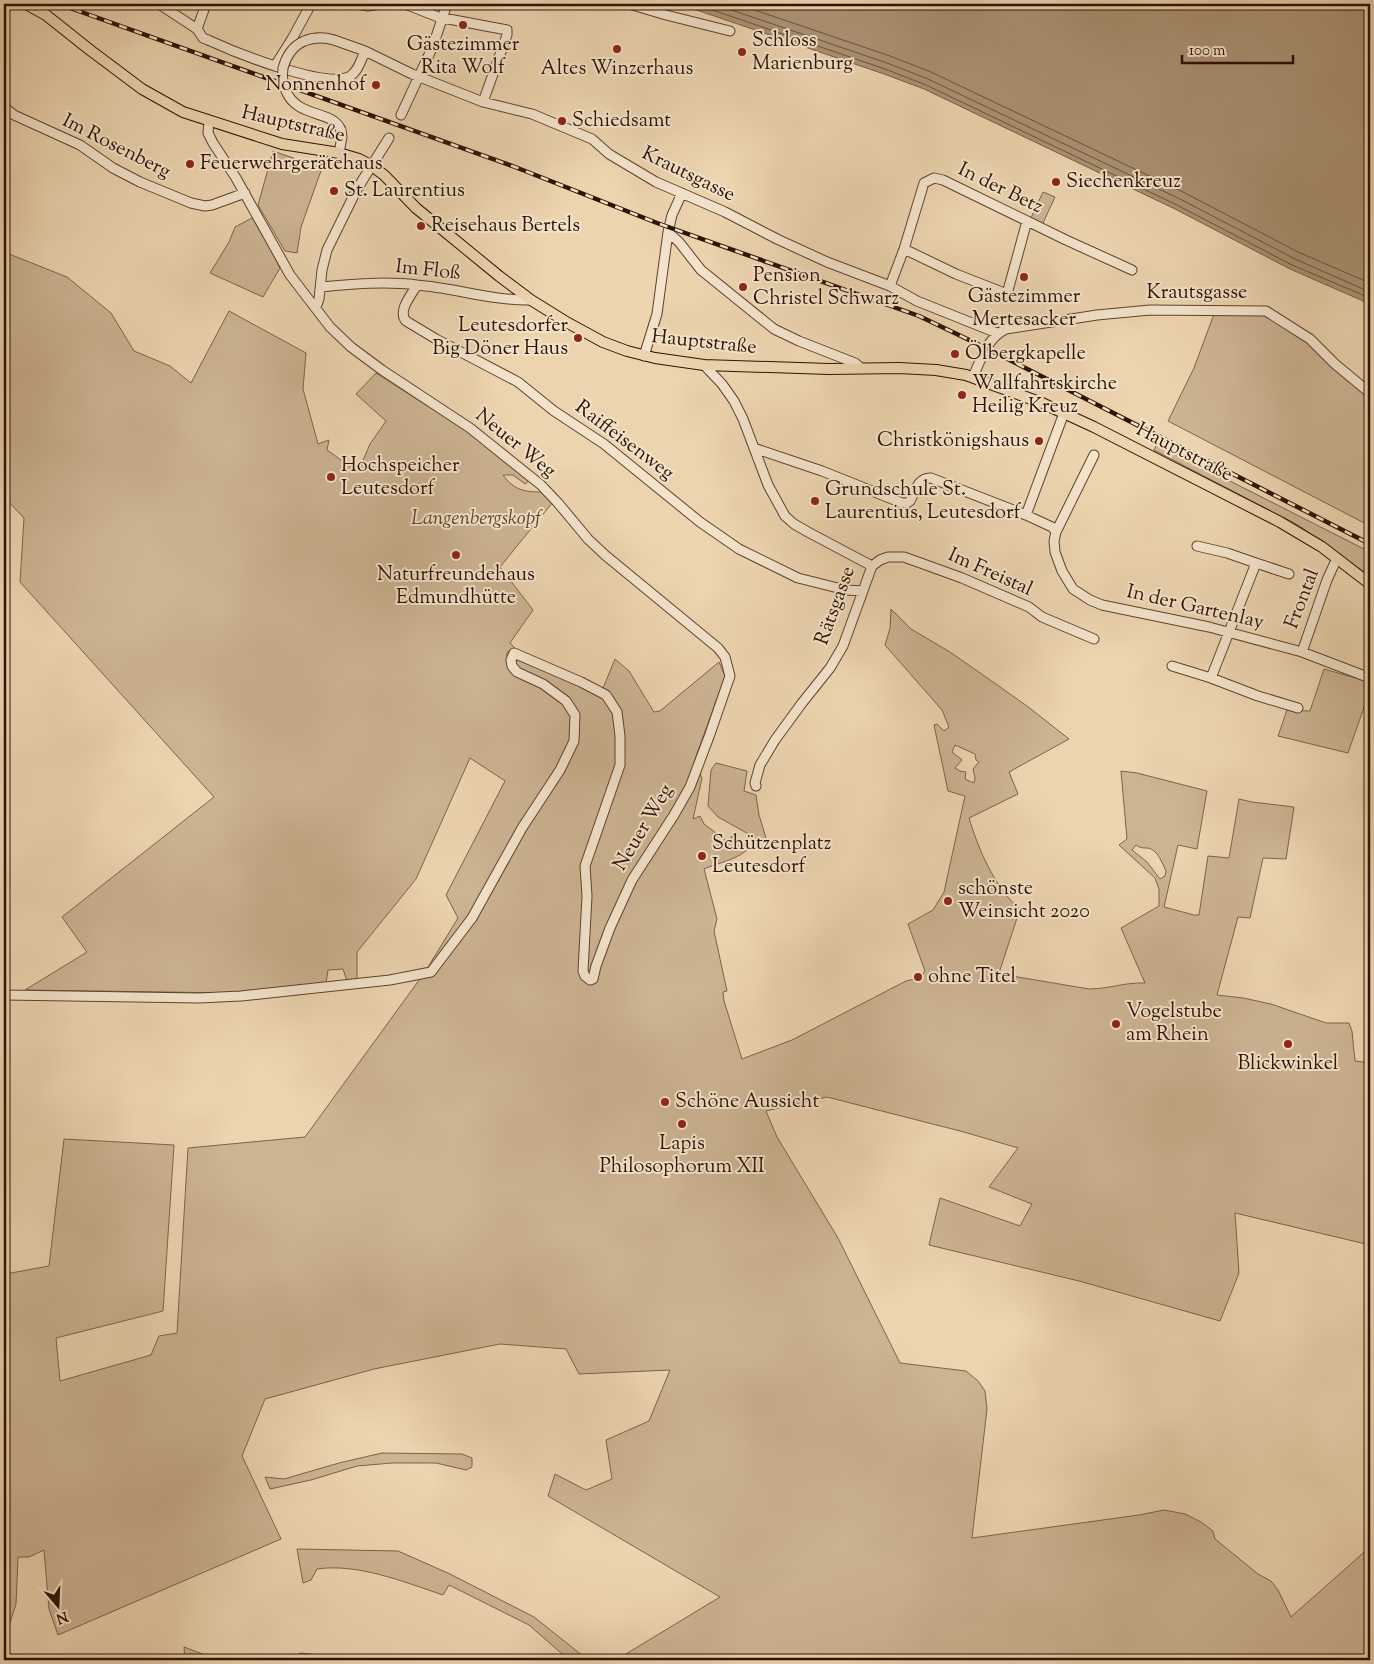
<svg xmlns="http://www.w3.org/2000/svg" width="1374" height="1664" font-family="'Sorts Mill Goudy',serif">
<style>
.green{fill:#ccb392;stroke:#7c624a;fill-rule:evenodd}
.water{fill:#ab9274;stroke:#795f46}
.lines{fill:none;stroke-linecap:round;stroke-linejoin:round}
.shore{stroke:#6c523b;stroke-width:1}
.minor-casing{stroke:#5d422d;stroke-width:11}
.major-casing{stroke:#2d1202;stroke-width:12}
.minor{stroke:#f3e3cb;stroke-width:9}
.major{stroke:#ecd4af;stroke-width:10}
.rail-casing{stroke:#2d1202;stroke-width:4.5}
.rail{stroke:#f3e3cb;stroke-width:2.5;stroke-dasharray:8;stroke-linecap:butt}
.minor-bridge-casing{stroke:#5d422d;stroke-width:11;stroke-linecap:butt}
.minor-bridge{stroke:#f3e3cb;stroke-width:9}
.poi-dot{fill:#8f2418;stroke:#f3e3cb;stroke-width:2}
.labels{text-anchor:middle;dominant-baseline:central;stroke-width:4;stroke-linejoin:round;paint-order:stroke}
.poi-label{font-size:20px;fill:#2d1202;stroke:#f3e3cb;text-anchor:start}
.street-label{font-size:20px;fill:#2d1202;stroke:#f3e3cb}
.park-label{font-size:20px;font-style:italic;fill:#5d422d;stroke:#f3e3cb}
</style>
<rect width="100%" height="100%" fill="#ecd4af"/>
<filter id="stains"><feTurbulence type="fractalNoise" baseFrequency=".004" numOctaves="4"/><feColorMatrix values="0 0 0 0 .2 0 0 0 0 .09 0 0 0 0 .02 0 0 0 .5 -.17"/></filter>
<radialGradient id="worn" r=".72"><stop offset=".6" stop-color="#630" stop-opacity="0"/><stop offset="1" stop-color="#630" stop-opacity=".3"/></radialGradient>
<path class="green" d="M273 151 322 168 301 227 297 253 285 251 258 205Z
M1043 192 1055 197 1042 225 1030 220Z
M254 217 280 268 263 297 210 273 229 242 235 227Z
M4 252 67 277 111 313 134 351 170 366 191 383 229 311 306 353 303 389 318 444 329 440 327 450 358 472 370 444 386 421 356 394 376 373 476 437 529 481 525 484 513 475H503C514 490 524 492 542 492L553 502 500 567 533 610 510 643 516 649 507 652V656L601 693 615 659 629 671 654 712 660 711 719 662 725 676 694 762 702 778 693 819 700 816 704 824 728 842 732 836 750 847C738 860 720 862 704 869L717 919 714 931 727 991 723 992 724 1001 742 1059 792 1040 906 981 919 978 925 971 908 924 933 910 944 892 965 796 948 791 934 725 937 724 944 731 949 727 942 710 885 645 890 628 891 609 911 629 950 652 983 675 1027 706 1069 739 1009 772 1018 794 969 818C978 848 995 889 1020 909L999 973 1012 976 1089 989C1108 989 1126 982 1145 983L1121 928 1159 906V889L1155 878 1119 845 1127 839 1121 771 1137 773 1207 791 1197 849 1178 845 1164 907 1194 915H1199L1208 856 1229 858 1239 799 1252 802 1294 807 1286 859 1263 858 1250 918 1238 917 1217 995 1243 998 1271 1004 1326 1023H1349L1352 1031 1355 1061 1370 1063V1245L1235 1213 1239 1273 1220 1321 1079 1281 929 1245 940 1198 1020 1226 1032 1204 989 1187 1018 1148 964 1132 827 1097 766 1111 777 1137 838 1238 900 1363 966 1371 978 1381 985 1391 987 1409 972 1538 1139 1515 1164 1510 1185 1514 1201 1522 1213 1531 1215 1539 1258 1574 1271 1581 1278 1590 1291 1617 1370 1547V1660H616L720 1597 548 1496 555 1474 586 1490 612 1479 606 1440 649 1421 670 1370 579 1374 566 1349 500 1344 374 1369 265 1399 242 1456 281 1539 58 1635 49 1609 44 1550 29 1557H18L16 1604 4 1641V1270L11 1273 49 1266 64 1139 174 1145 163 1311 56 1338 60 1381 151 1355 159 1336 177 1333 188 1148 305 1137 425 972 458 918 446 895 505 781 470 758 416 879 357 952V981L234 993 25 990 87 952 62 917 214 797 20 582 24 518 4 497ZM955 745 975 754 976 760 979 762 973 769 975 778 974 783 965 779 966 772 960 771 955 768 962 760 952 752ZM1136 845C1140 848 1143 848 1148 848 1158 850 1162 863 1166 871L1165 876 1160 879 1147 862 1132 850ZM343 969 347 981 326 983 328 970Z
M1214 314H1266L1306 339 1370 397V526L1168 421 1194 368Z
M1157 444 1370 552V576L1298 525 1154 450Z
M1324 669 1370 682V690L1348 753 1278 736 1287 710 1310 711Z
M716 763 747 771 744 791 756 795 759 815 766 838 753 841 754 837 718 817 708 806 711 770Z
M382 1453 462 1454 472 1458V1467L466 1470 436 1463H392L357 1466 311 1480 270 1489 265 1477 284 1479 339 1463Z
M297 1549 398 1551 450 1574 534 1617 588 1660H569L529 1625 449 1585 443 1595C404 1582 358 1563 317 1569L311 1580 303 1583Z
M184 1647 218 1660H185Z
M300 1653 371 1660H372H291Z"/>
<path class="water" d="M679 4H1370V304L1290 269 1175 209 924 89 884 74Z"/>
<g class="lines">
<path class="shore" d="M695 4 885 69 926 85 1177 205 1292 265 1370 298
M714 4 887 63 928 79 1180 199 1295 259 1370 292
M737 4 890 56 931 72 1183 192 1298 252 1370 283"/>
<g class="minor-casing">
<path id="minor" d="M159 4 197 29 203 38 208 40C234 52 323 88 349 77 358 72 361 60 365 51
M358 4 368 6 380 4
M405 4 438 17 507 30V35L483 102
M629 4 666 15 730 31
M197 29 206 4
M334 40 365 51 412 74 483 102 532 114 592 139 609 154 656 182 725 212 777 239 827 262 890 286 917 301 997 333
M275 66 292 39 311 4
M4 107 14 115 80 145 113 168 140 182 191 203 205 206 212 205 245 193
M401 115 433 46 447 4
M339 153 342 137 341 130
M668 232 679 242 701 270 774 329 799 341 855 363 861 368
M904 249 956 274 1007 294 1027 221
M417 285C412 294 397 311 406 321L436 339 518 382 554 411 604 444 700 522 739 549 798 578 846 590 863 591
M890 286 904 249 924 183 934 178 943 180 1066 240 1132 270
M321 287C352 284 385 281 417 285 455 288 493 301 531 300
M316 307 319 299 322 270 327 250 357 189 389 138
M644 356 657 314 668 232 672 215 682 193
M704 365 722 384 734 401 743 419 768 485 785 516 794 524 808 532 872 566
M973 377C981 359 987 338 1006 329L1097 315 1150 310 1266 311 1310 339 1335 364 1370 393
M754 448 822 471 902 503H907L910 501C915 492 918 477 931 478L1026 515 1052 527 1056 532
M1094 455 1056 532 1054 541 1055 552 1062 571 1073 589 1090 600 1102 605 1209 627 1302 652 1370 678
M1026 515 1064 413
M1197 546 1227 553 1256 563 1211 678 1258 696 1298 708
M1256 563 1289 574
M872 566 880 560 888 557H904L962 578 1029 607 1042 617 1094 639
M1302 652 1327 580 1337 558
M1172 666 1211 678
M756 786 755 783 760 765 775 740 802 703 830 668 843 646 872 566
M4 995 199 998 241 996 390 980 431 972 472 918 522 828 560 770 574 741 575 715 566 701 543 684 517 672 512 666 511 660 514 653 581 682 606 695 617 712 620 736V765L585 866 587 896 583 971 585 976 590 980 593 979 596 966 610 928 632 880 674 815 690 787 710 734 730 676 725 657 718 648 605 555 588 539 558 503 541 485 470 428 382 370 351 347 330 327 290 275 236 178 213 143 208 133 209 121"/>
</g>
<g class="major-casing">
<path id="major" d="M26 4 46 15 90 50 142 89 183 112 282 144 339 153 359 159 372 166 384 175 416 208 499 276 531 300 568 323 603 342 627 351 655 358 704 365 829 369 899 368 936 370 966 375 1042 403 1094 427 1280 522 1322 547 1370 584"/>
</g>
<use href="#minor" class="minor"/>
<use href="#major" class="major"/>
<g class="rail-casing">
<path id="rail" d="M59 4 515 167 657 223 919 316 986 348 1370 544"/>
</g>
<use href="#rail" class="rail"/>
<g class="minor-bridge-casing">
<path id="minor-bridge" d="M334 40C324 37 314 37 304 41 293 46 286 57 283 68 282 76 282 84 286 91 298 119 332 109 341 130"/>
</g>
<use href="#minor-bridge" class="minor-bridge"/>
</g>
<g class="poi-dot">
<circle cx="463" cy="25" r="5"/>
<circle cx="617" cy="49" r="5"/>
<circle cx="742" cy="52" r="5"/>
<circle cx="376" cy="85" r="5"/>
<circle cx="562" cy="121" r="5"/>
<circle cx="190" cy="164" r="5"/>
<circle cx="1056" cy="182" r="5"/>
<circle cx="334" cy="191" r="5"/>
<circle cx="421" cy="226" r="5"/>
<circle cx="1024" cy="277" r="5"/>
<circle cx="743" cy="287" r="5"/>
<circle cx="578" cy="338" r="5"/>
<circle cx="955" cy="354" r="5"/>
<circle cx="962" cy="395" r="5"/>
<circle cx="1039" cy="441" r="5"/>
<circle cx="331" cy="477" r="5"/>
<circle cx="815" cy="501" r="5"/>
<circle cx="456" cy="555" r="5"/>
<circle cx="702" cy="856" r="5"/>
<circle cx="948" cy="901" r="5"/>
<circle cx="918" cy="977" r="5"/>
<circle cx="1116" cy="1024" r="5"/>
<circle cx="1288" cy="1044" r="5"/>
<circle cx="665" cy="1102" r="5"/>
<circle cx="682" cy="1124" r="5"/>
</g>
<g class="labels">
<g class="poi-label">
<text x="752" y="41">Schloss<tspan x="752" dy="23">Marienburg</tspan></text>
<text x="463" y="45" text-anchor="middle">Gästezimmer<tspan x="463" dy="23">Rita Wolf</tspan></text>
<text x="617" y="69" text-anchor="middle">Altes Winzerhaus</text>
<text x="366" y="85" text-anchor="end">Nonnenhof</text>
<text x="572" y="121">Schiedsamt</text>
<text x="200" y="164">Feuerwehrgerätehaus</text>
<text x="1066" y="182">Siechenkreuz</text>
<text x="344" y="191">St. Laurentius</text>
<text x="431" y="226">Reisehaus Bertels</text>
<text x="753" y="276">Pension<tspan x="753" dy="23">Christel Schwarz</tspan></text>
<text x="1024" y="297" text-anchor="middle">Gästezimmer<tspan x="1024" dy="23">Mertesacker</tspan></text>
<text x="568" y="326" text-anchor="end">Leutesdorfer<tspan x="568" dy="23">Big Döner Haus</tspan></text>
<text x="965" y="354">Ölbergkapelle</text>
<text x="972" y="384">Wallfahrtskirche<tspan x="972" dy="23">Heilig Kreuz</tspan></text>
<text x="1029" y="441" text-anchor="end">Christkönigshaus</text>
<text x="341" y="466">Hochspeicher<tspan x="341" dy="23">Leutesdorf</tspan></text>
<text x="825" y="490">Grundschule St.<tspan x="825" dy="23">Laurentius, Leutesdorf</tspan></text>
<text x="456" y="575" text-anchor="middle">Naturfreundehaus<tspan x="456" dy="23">Edmundhütte</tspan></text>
<text x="712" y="844">Schützenplatz<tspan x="712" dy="23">Leutesdorf</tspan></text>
<text x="958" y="889">schönste<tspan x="958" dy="23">Weinsicht 2020</tspan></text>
<text x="928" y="977">ohne Titel</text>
<text x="1126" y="1012">Vogelstube<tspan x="1126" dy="23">am Rhein</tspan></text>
<text x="1288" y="1064" text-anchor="middle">Blickwinkel</text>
<text x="675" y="1102">Schöne Aussicht</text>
<text x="682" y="1144" text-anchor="middle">Lapis<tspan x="682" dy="23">Philosophorum XII</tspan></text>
</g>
<g class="street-label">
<text transform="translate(293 125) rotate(13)">Hauptstraße</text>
<text transform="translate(116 147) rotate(27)">Im Rosenberg</text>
<text transform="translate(688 175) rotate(26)">Krautsgasse</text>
<text transform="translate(1000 189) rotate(26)">In der Betz</text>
<text transform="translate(428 271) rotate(6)">Im Floß</text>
<text x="1197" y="293">Krautsgasse</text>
<text transform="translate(704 343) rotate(6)">Hauptstraße</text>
<text transform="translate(624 441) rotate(37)">Raiffeisenweg</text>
<text transform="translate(515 444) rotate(39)">Neuer Weg</text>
<text transform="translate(1184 453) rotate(27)">Hauptstraße</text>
<text transform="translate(990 573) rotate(24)">Im Freistal</text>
<text transform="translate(1303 599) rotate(-69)">Frontal</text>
<text transform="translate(836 606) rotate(-70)">Rätsgasse</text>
<text transform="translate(1195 608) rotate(13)">In der Gartenlay</text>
<text transform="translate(644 828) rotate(-59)">Neuer Weg</text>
</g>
<g class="park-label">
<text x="476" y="519">Langenbergskopf</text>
</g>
</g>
<rect width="1374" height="1664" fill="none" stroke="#ecd4af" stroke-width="20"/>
<rect x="5" y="5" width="1364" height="1654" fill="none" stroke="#2d1202" stroke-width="2.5"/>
<rect x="10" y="10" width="1354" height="1644" fill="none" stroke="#2d1202"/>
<g transform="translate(58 1606) rotate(161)" stroke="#f3e3cb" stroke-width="4" paint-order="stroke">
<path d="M0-4L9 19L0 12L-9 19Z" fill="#2d1202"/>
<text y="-8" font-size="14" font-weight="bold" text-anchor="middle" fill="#2d1202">N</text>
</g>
<path d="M1182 55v8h111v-8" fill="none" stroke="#2d1202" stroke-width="2.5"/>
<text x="1189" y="55" font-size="15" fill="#2d1202" stroke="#f3e3cb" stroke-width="4" paint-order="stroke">100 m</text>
<rect width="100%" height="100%" filter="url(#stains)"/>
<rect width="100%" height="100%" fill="url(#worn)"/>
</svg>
